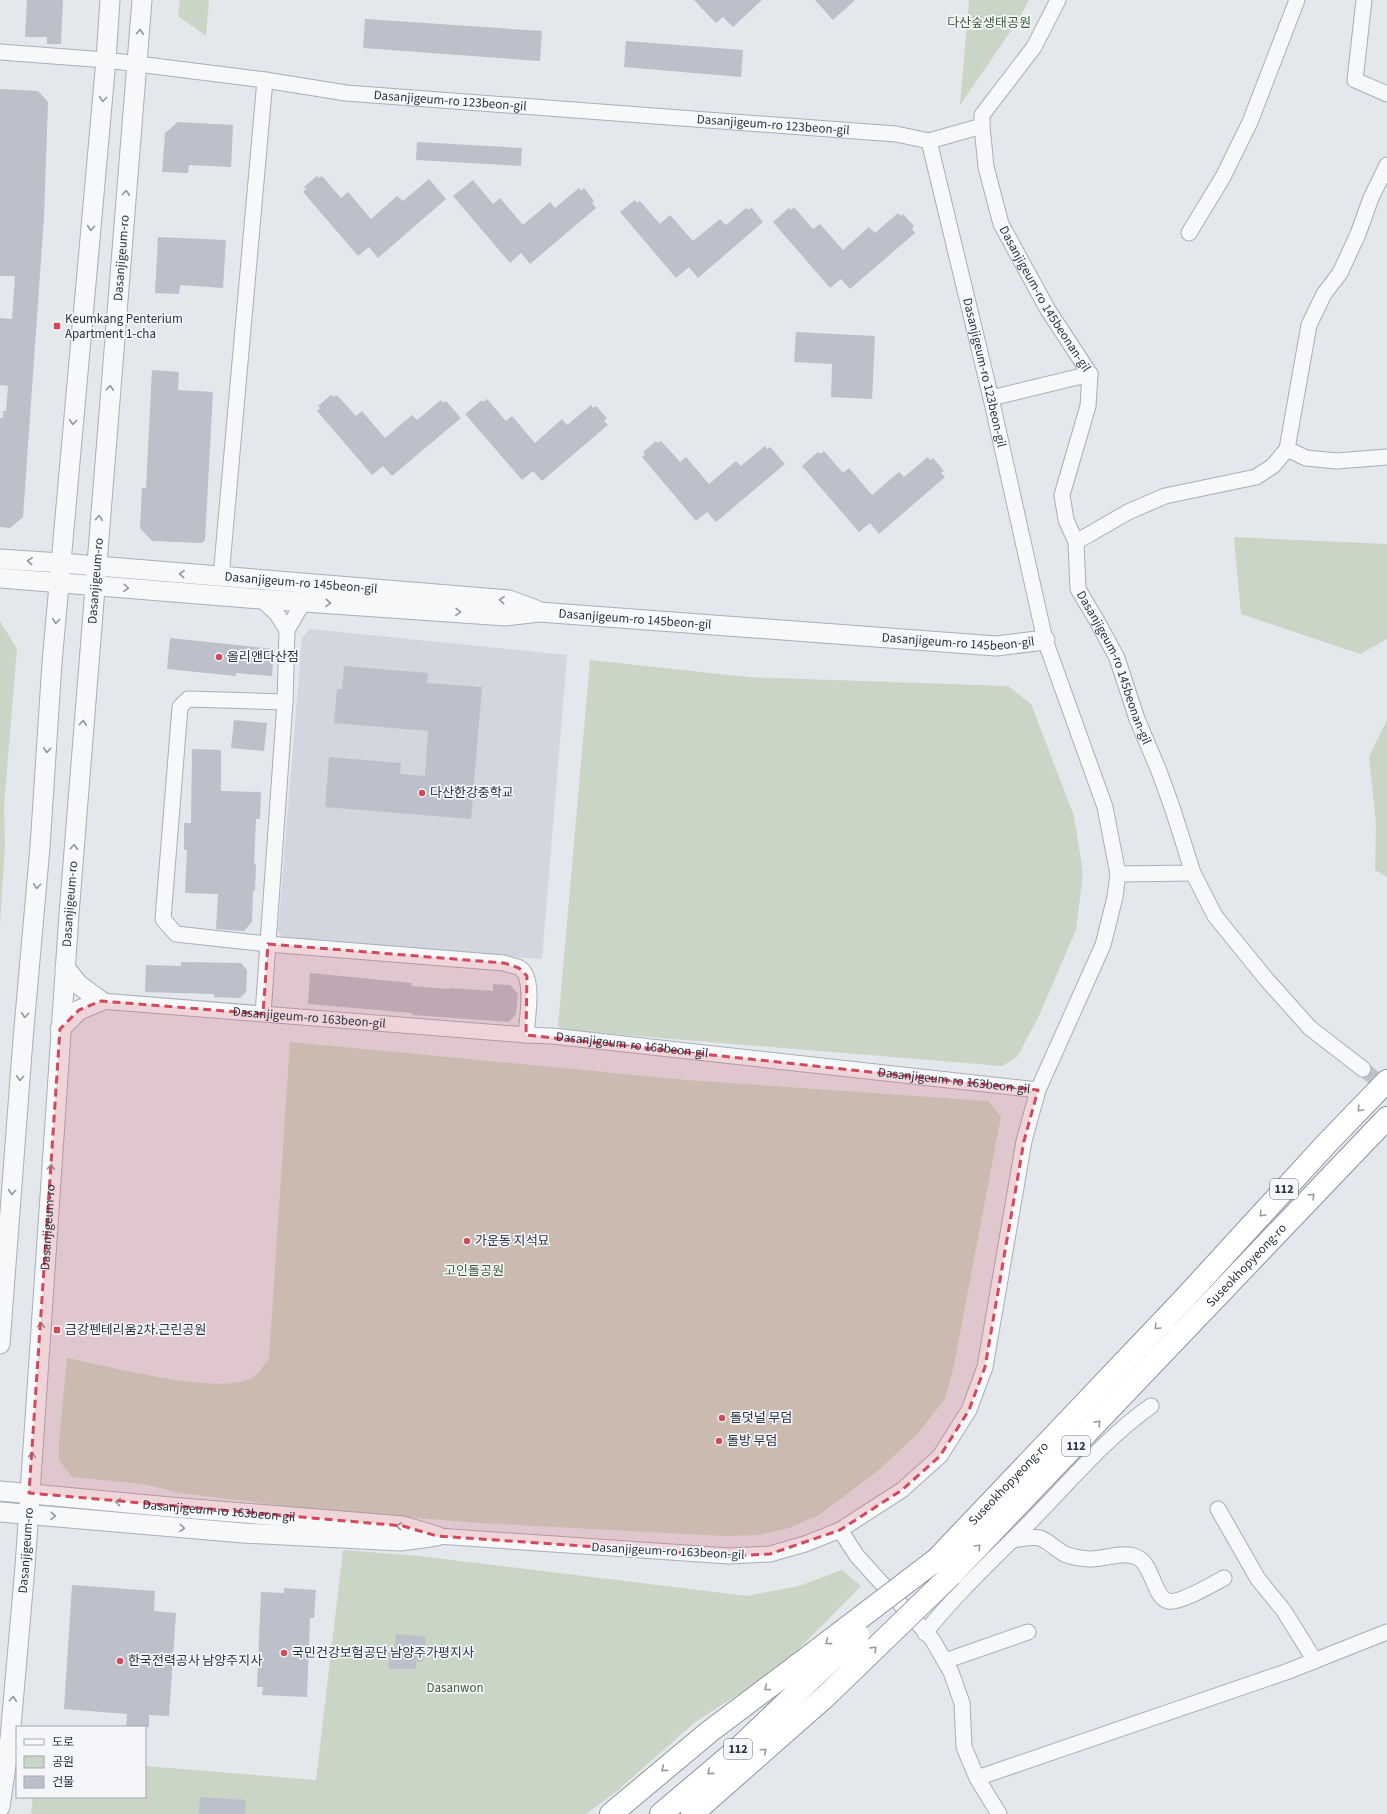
<svg xmlns="http://www.w3.org/2000/svg" width="1387" height="1814" font-family="'Source Sans 3','Noto Sans KR',sans-serif">
<style>
.built{fill:#d2d6de}
.green{fill:#c9d6c5}
.building{fill:#bbc0ca}
.lines{fill:none;stroke-linecap:round;stroke-linejoin:round}
.minor-tunnel{stroke:#bfc3cb;stroke-width:15;stroke-dasharray:15 8;stroke-linecap:butt}
.minor-casing{stroke:#a9aeb7;stroke-width:17}
.tertiary-casing{stroke:#a9aeb7;stroke-width:21}
.trunk-casing{stroke:#8b94a3;stroke-width:24}
.minor{stroke:#f7f8fa;stroke-width:15}
.tertiary{stroke:#f7f8fa;stroke-width:19}
.trunk{stroke:#fff;stroke-width:22}
.trunk-bridge-casing{stroke:#8b94a3;stroke-width:24;stroke-linecap:butt}
.trunk-bridge{stroke:#fff;stroke-width:22}
.oneway{stroke:#9196a0}
.oneway2{stroke:#959aa2}
.marked{fill:#d1495b;fill-opacity:0.2;stroke:#d1495b;stroke-width:3;stroke-dasharray:8 5;stroke-linejoin:round}
.poi-dot{fill:#d1495b;stroke:#f4f6f9;stroke-width:1.5}
.labels{text-anchor:middle;dominant-baseline:central;stroke-width:3.5;stroke-linejoin:round;paint-order:stroke}
.shield{fill:#f4f6f9;stroke:#676e7b;stroke-width:1}
.shield-label{font-size:12px;font-weight:bold;fill:#2b3445}
.park-label{font-size:13px;fill:#3f6138;stroke:#f4f6f9}
.street-label{font-size:13px;fill:#2b3445;stroke:#f4f6f9}
.poi-label{font-size:13px;fill:#2b3445;stroke:#f4f6f9;text-anchor:start}
</style>
<rect width="100%" height="100%" fill="#e4e7ec"/>
<path class="built" d="M310 629 567 655 542 959 286 941 278 931 302 638Z"/>
<path class="green" d="M180 0H209L206 36 178 16Z
M969 0H1029L1017 22 960 105Z
M1234 537 1387 544V639L1360 654 1241 614Z
M0 621 17 649 4 806 5 846 0 924Z
M590 660 747 677 1008 686 1031 704 1074 816 1083 873 1076 930 1038 1018 1017 1057 1002 1066 564 1030 558 1026Z
M1387 720V877L1375 870 1376 824 1369 757Z
M290 1042 687 1080 988 1101 1001 1116 954 1365 945 1399 918 1433 880 1469 819 1515 789 1528 759 1535 724 1536 480 1523 318 1510 180 1493 143 1484 72 1477 59 1460V1442L67 1358C110 1366 211 1395 250 1379 257 1376 264 1365 269 1359Z
M343 1550 419 1556 747 1596 799 1586 842 1570 861 1586 782 1666 694 1723 617 1791 586 1814H31L33 1797H145V1766L316 1780Z"/>
<path class="building" d="M27 0H63L61 44H47V37H25Z
M694 0H762L733 27 723 17 716 23Z
M815 0H855L833 20Z
M365 19 542 31 540 61 363 48Z
M626 41 743 50 741 77 624 67Z
M0 89 38 91 48 102 44 217 23 517 10 528 0 527V418H3V411H6L8 386 0 385V318L12 319 15 276H0Z
M178 122 233 125 231 167 189 165 188 173 162 172 165 133Z
M417 142 522 148 521 166 416 160Z
M317 176 319 178 322 176 341 198 348 192 371 219 397 196 403 201 429 179 446 199 378 258 369 247 358 256 303 192 306 189 304 187Z
M473 180 493 204 500 198 523 225 550 202 555 208 579 188 581 191 584 188 594 201 592 203 596 208 530 264 521 253 510 263 453 196Z
M635 200 637 203 640 201 660 224 670 215 693 241 720 219 726 225 746 208 749 210 751 207 763 222 698 278 689 267 676 278 620 212Z
M794 207 813 229 820 224 843 250 869 227 875 233 898 213 901 216 903 214 914 226 912 229 915 233 850 289 841 279 830 288 773 222 789 208 791 210Z
M158 237 226 240 223 288 180 285 179 294 155 293Z
M796 332 875 336 872 399 831 397 832 364 794 362Z
M152 370 179 372 178 390 213 392 205 540 202 543 152 541 140 528 142 488H146Z
M331 395 334 397 337 395 356 416 362 411 385 438 412 415 417 420 441 400 443 403 446 401 461 418 392 476 383 466 372 475 317 411 320 408 318 406Z
M487 399 506 421 512 416 535 443 562 419 567 425 591 405 593 408 596 406 607 418 604 421 608 425 542 481 533 471 522 480 465 414 482 400 483 402Z
M656 441 658 443 661 441 680 462 686 457 709 484 736 461 741 466 765 446 767 449 770 447 785 464 716 522 707 512 696 521 642 457 645 454 643 452Z
M824 451 843 473 849 468 872 495 899 472 904 477 928 457 930 460 933 458 944 471 941 473 945 477 879 534 870 523 859 532 802 466 818 452 820 454Z
M170 638 274 649 272 676 236 673V676L167 669Z
M344 666 428 673 427 683 482 687 471 819 325 807 329 757 401 763 400 774 425 776 428 731 334 723 337 689H342Z
M234 720 267 723 264 751 231 748Z
M192 749 221 750V791L261 792 260 819H256L254 864H256L255 891H253L252 922 244 931 216 929 218 894 185 893 187 850H184V823H191Z
M181 962 241 963 247 970 246 992 240 998 214 997V994L145 992 146 965 181 966Z
M310 973 412 983 411 986 450 989V988L493 991V984L510 985 518 994 516 1014 509 1022 412 1015V1013L308 1004Z
M72 1585 155 1591 154 1611 176 1613 169 1716 149 1715V1727H126L127 1714 64 1709Z
M284 1588 316 1590 314 1618H310L307 1697 262 1695 263 1687H257L261 1592 284 1593Z
M396 1634 426 1637 423 1662 416 1661V1669H389V1650H394Z
M200 1797 246 1800 245 1814H199Z"/>
<g class="lines">
<path class="minor-tunnel" d="M1363 1069 1387 1088"/>
<g class="minor-casing">
<g id="minor">
<path d="M1364 0 1355 80 1387 94"/>
<path id="s1" d="M0 52 106 60 265 80 346 93 896 134 929 141 991 398 1045 640 1105 807 1118 874 1115 897 1103 945 1038 1090"/>
<path id="s2" d="M982 126 986 167 1001 224 1048 310 1090 374 1088 406 1062 495 1066 520 1076 542 1078 589 1097 621 1117 658 1137 719 1159 771 1173 810 1193 873 1118 874"/>
<path d="M929 141 982 126V115L1034 47 1058 0"/>
<path d="M1189 233 1223 177 1250 122 1297 0"/>
<path d="M991 398 1090 374"/>
<path d="M1287 449 1306 458 1337 461 1387 457"/>
<path d="M1076 542 1128 512 1165 496 1256 477 1273 466 1287 449 1309 325 1324 294 1340 273 1358 234 1371 198 1387 165"/>
<path d="M221 577 265 80"/>
<path d="M261 599 277 614 287 630 304 601"/>
<path d="M285 702 188 699 180 707 163 919 176 934 268 944 504 963C509 965 516 966 520 968 535 978 527 1018 526 1035"/>
<path d="M1193 873 1215 916 1267 980 1310 1028 1363 1069"/>
<path id="s3" d="M101 1001 526 1035 552 1036 1038 1090 1024 1141 985 1367 969 1410 940 1456 902 1490 840 1530 805 1544 770 1554 729 1556 437 1536"/>
<path d="M263 1014 285 702 287 630"/>
<path d="M1218 1509 1258 1579 1284 1611 1315 1661"/>
<path d="M840 1530 857 1556 932 1639 951 1672 962 1703 964 1747 977 1778 999 1814"/>
<path d="M1012 1540C1021 1539 1031 1536 1040 1538 1047 1540 1053 1547 1060 1551 1067 1557 1080 1558 1089 1559 1105 1560 1125 1549 1140 1559 1152 1567 1155 1598 1168 1601 1179 1604 1213 1584 1224 1578"/>
<path d="M925 1633C958 1591 998 1555 1034 1518 1072 1479 1107 1437 1151 1406"/>
<path d="M945 1661 1028 1632"/>
<path d="M977 1778 1286 1672 1387 1632"/>
</g>
</g>
<g class="tertiary-casing">
<g id="tertiary">
<path id="s4" d="M0 559 61 563 509 600 536 610"/>
<path id="s5" d="M0 578 261 599 506 616 539 612 996 646 1045 640"/>
<path d="M60 1029 79 1010 101 1001 79 985 65 968"/>
<path d="M0 1344 23 1039 40 847 52 663 106 60 110 0"/>
<path id="s6" d="M0 1491 170 1507 403 1526 437 1536"/>
<path d="M0 1512 243 1533 400 1541 431 1537"/>
<path id="s7" d="M0 1807 10 1738 25 1567 69 914 142 0"/>
</g>
</g>
<g class="trunk-casing">
<g id="trunk">
<path id="s8" d="M937 1559 1184 1299 1328 1142 1387 1081"/>
<path id="s9" d="M951 1575 1387 1118"/>
<path d="M611 1814 709 1732 798 1665"/>
<path d="M661 1814 739 1748 811 1679"/>
<path d="M692 1814 826 1696"/>
</g>
</g>
<use href="#minor" class="minor"/>
<use href="#tertiary" class="tertiary"/>
<use href="#trunk" class="trunk"/>
<g class="trunk-bridge-casing">
<path id="trunk-bridge" d="M798 1665 937 1559
M811 1679 858 1635
M826 1696 951 1575"/>
</g>
<use href="#trunk-bridge" class="trunk-bridge"/>
</g>
<defs><path id="oneway-chevron" d="M-2-3.5L2.5 0L-2 3.5" fill="none" stroke-width="1.6" stroke-linecap="round" stroke-linejoin="round"/></defs>
<g class="oneway">
<use href="#oneway-chevron" transform="translate(140 32) rotate(-86)"/>
<use href="#oneway-chevron" transform="translate(103 99) rotate(95)"/>
<use href="#oneway-chevron" transform="translate(126 193) rotate(-86)"/>
<use href="#oneway-chevron" transform="translate(91 228) rotate(95)"/>
<use href="#oneway-chevron" transform="translate(110 388) rotate(-85)"/>
<use href="#oneway-chevron" transform="translate(73 422) rotate(95)"/>
<use href="#oneway-chevron" transform="translate(99 518) rotate(-85)"/>
<use href="#oneway-chevron" transform="translate(30 561) rotate(-177)"/>
<use href="#oneway-chevron" transform="translate(182 574) rotate(-175)"/>
<use href="#oneway-chevron" transform="translate(126 588) rotate(5)"/>
<use href="#oneway-chevron" transform="translate(502 600) rotate(-175)"/>
<use href="#oneway-chevron" transform="translate(328 603) rotate(4)"/>
<use href="#oneway-chevron" transform="translate(458 612) rotate(4)"/>
<use href="#oneway-chevron" transform="translate(56 621) rotate(95)"/>
<use href="#oneway-chevron" transform="translate(83 723) rotate(-85)"/>
<use href="#oneway-chevron" transform="translate(47 750) rotate(94)"/>
<use href="#oneway-chevron" transform="translate(74 847) rotate(-86)"/>
<use href="#oneway-chevron" transform="translate(37 886) rotate(95)"/>
<use href="#oneway-chevron" transform="translate(25 1015) rotate(95)"/>
<use href="#oneway-chevron" transform="translate(20 1078) rotate(94)"/>
<use href="#oneway-chevron" transform="translate(51 1167) rotate(-86)"/>
<use href="#oneway-chevron" transform="translate(12 1192) rotate(95)"/>
<use href="#oneway-chevron" transform="translate(41 1325) rotate(-86)"/>
<use href="#oneway-chevron" transform="translate(32 1455) rotate(-85)"/>
<use href="#oneway-chevron" transform="translate(118 1502) rotate(-174)"/>
<use href="#oneway-chevron" transform="translate(53 1516) rotate(4)"/>
<use href="#oneway-chevron" transform="translate(399 1526) rotate(-172)"/>
<use href="#oneway-chevron" transform="translate(182 1528) rotate(5)"/>
<use href="#oneway-chevron" transform="translate(13 1699) rotate(-85)"/>
</g>
<g class="oneway2">
<use href="#oneway-chevron" transform="translate(1360 1109) rotate(134)"/>
<use href="#oneway-chevron" transform="translate(1312 1196) rotate(-46)"/>
<use href="#oneway-chevron" transform="translate(1262 1214) rotate(133)"/>
<use href="#oneway-chevron" transform="translate(1157 1327) rotate(134)"/>
<use href="#oneway-chevron" transform="translate(1098 1423) rotate(-47)"/>
<use href="#oneway-chevron" transform="translate(978 1547) rotate(-46)"/>
<use href="#oneway-chevron" transform="translate(828 1642) rotate(143)"/>
<use href="#oneway-chevron" transform="translate(874 1649) rotate(-44)"/>
<use href="#oneway-chevron" transform="translate(767 1688) rotate(143)"/>
<use href="#oneway-chevron" transform="translate(764 1751) rotate(-42)"/>
<use href="#oneway-chevron" transform="translate(664 1769) rotate(140)"/>
<use href="#oneway-chevron" transform="translate(710 1772) rotate(140)"/>
</g>
<path class="marked" d="M268 944 504 963 519 968 527 976 526 1035 1038 1090 1024 1141 985 1367 969 1410 940 1456 902 1490 840 1530 770 1554 729 1556 437 1536 403 1526 29 1493 60 1029 79 1010 101 1001 263 1014Z"/>
<g class="poi-dot">
<rect x="53" y="322" width="8" height="8" rx="2"/>
<circle cx="219" cy="657" r="4"/>
<circle cx="422" cy="793" r="4"/>
<circle cx="467" cy="1241" r="4"/>
<rect x="53" y="1326" width="8" height="8" rx="2"/>
<circle cx="722" cy="1418" r="4"/>
<circle cx="719" cy="1441" r="4"/>
<circle cx="284" cy="1653" r="4"/>
<circle cx="120" cy="1661" r="4"/>
</g>
<g class="labels">
<g class="shield">
<rect x="1270" y="1179" width="28" height="20" rx="3"/>
<rect x="1062" y="1436" width="28" height="20" rx="3"/>
<rect x="724" y="1739" width="28" height="20" rx="3"/>
</g>
<g class="shield-label">
<text x="1284" y="1189">112</text>
<text x="1076" y="1446">112</text>
<text x="738" y="1749">112</text>
</g>
<g class="park-label">
<text x="989" y="23">다산숲생태공원</text>
<text x="474" y="1271">고인돌공원</text>
<text x="455" y="1688">Dasanwon</text>
</g>
<g class="street-label">
<text stroke="none"><textPath href="#s1" startOffset="453">Dasanjigeum-ro 123beon-gil</textPath></text>
<text stroke="none"><textPath href="#s1" startOffset="777">Dasanjigeum-ro 123beon-gil</textPath></text>
<text stroke="none"><textPath href="#s7" startOffset="1554">Dasanjigeum-ro</textPath></text>
<text stroke="none"><textPath href="#s2" startOffset="187">Dasanjigeum-ro 145beonan-gil</textPath></text>
<text stroke="none"><textPath href="#s1" startOffset="1172">Dasanjigeum-ro 123beon-gil</textPath></text>
<text stroke="none"><textPath href="#s7" startOffset="1230">Dasanjigeum-ro</textPath></text>
<text stroke="none"><textPath href="#s4" startOffset="302">Dasanjigeum-ro 145beon-gil</textPath></text>
<text stroke="none"><textPath href="#s5" startOffset="637">Dasanjigeum-ro 145beon-gil</textPath></text>
<text stroke="none"><textPath href="#s5" startOffset="961">Dasanjigeum-ro 145beon-gil</textPath></text>
<text stroke="none"><textPath href="#s2" startOffset="583">Dasanjigeum-ro 145beonan-gil</textPath></text>
<text stroke="none"><textPath href="#s7" startOffset="906">Dasanjigeum-ro</textPath></text>
<text stroke="none"><textPath href="#s3" startOffset="209">Dasanjigeum-ro 163beon-gil</textPath></text>
<text stroke="none"><textPath href="#s3" startOffset="533">Dasanjigeum-ro 163beon-gil</textPath></text>
<text stroke="none"><textPath href="#s3" startOffset="857">Dasanjigeum-ro 163beon-gil</textPath></text>
<text stroke="none"><textPath href="#s7" startOffset="582">Dasanjigeum-ro</textPath></text>
<text stroke="none"><textPath href="#s9" startOffset="428">Suseokhopyeong-ro</textPath></text>
<text stroke="none"><textPath href="#s8" startOffset="104">Suseokhopyeong-ro</textPath></text>
<text stroke="none"><textPath href="#s6" startOffset="220">Dasanjigeum-ro 163beon-gil</textPath></text>
<text stroke="none"><textPath href="#s7" startOffset="258">Dasanjigeum-ro</textPath></text>
<text transform="translate(668 1551) rotate(3)">Dasanjigeum-ro 163beon-gil</text>
</g>
<g class="poi-label">
<text x="65" y="319">Keumkang Penterium<tspan x="65" dy="15">Apartment 1-cha</tspan></text>
<text x="227" y="657">올리앤다산점</text>
<text x="430" y="793">다산한강중학교</text>
<text x="475" y="1241">가운동 지석묘</text>
<text x="65" y="1330">금강펜테리움2차.근린공원</text>
<text x="730" y="1418">돌덧널 무덤</text>
<text x="727" y="1441">돌방 무덤</text>
<text x="292" y="1653">국민건강보험공단 남양주가평지사</text>
<text x="128" y="1661">한국전력공사 남양주지사</text>
</g>
</g>
<rect x="16" y="1726" width="130" height="72" fill="#f4f6f9" stroke="#a4a8b1"/>
<rect x="24" y="1739" width="20" height="6" fill="#f7f8fa" stroke="#a4a8b1"/>
<text x="52" y="1746" font-size="12" fill="#2b3445">도로</text>
<rect x="24" y="1756" width="20" height="12" fill="#c9d6c5" stroke="#a4a8b1"/>
<text x="52" y="1766" font-size="12" fill="#2b3445">공원</text>
<rect x="24" y="1776" width="20" height="12" fill="#bbc0ca" stroke="#a4a8b1"/>
<text x="52" y="1786" font-size="12" fill="#2b3445">건물</text>
</svg>
